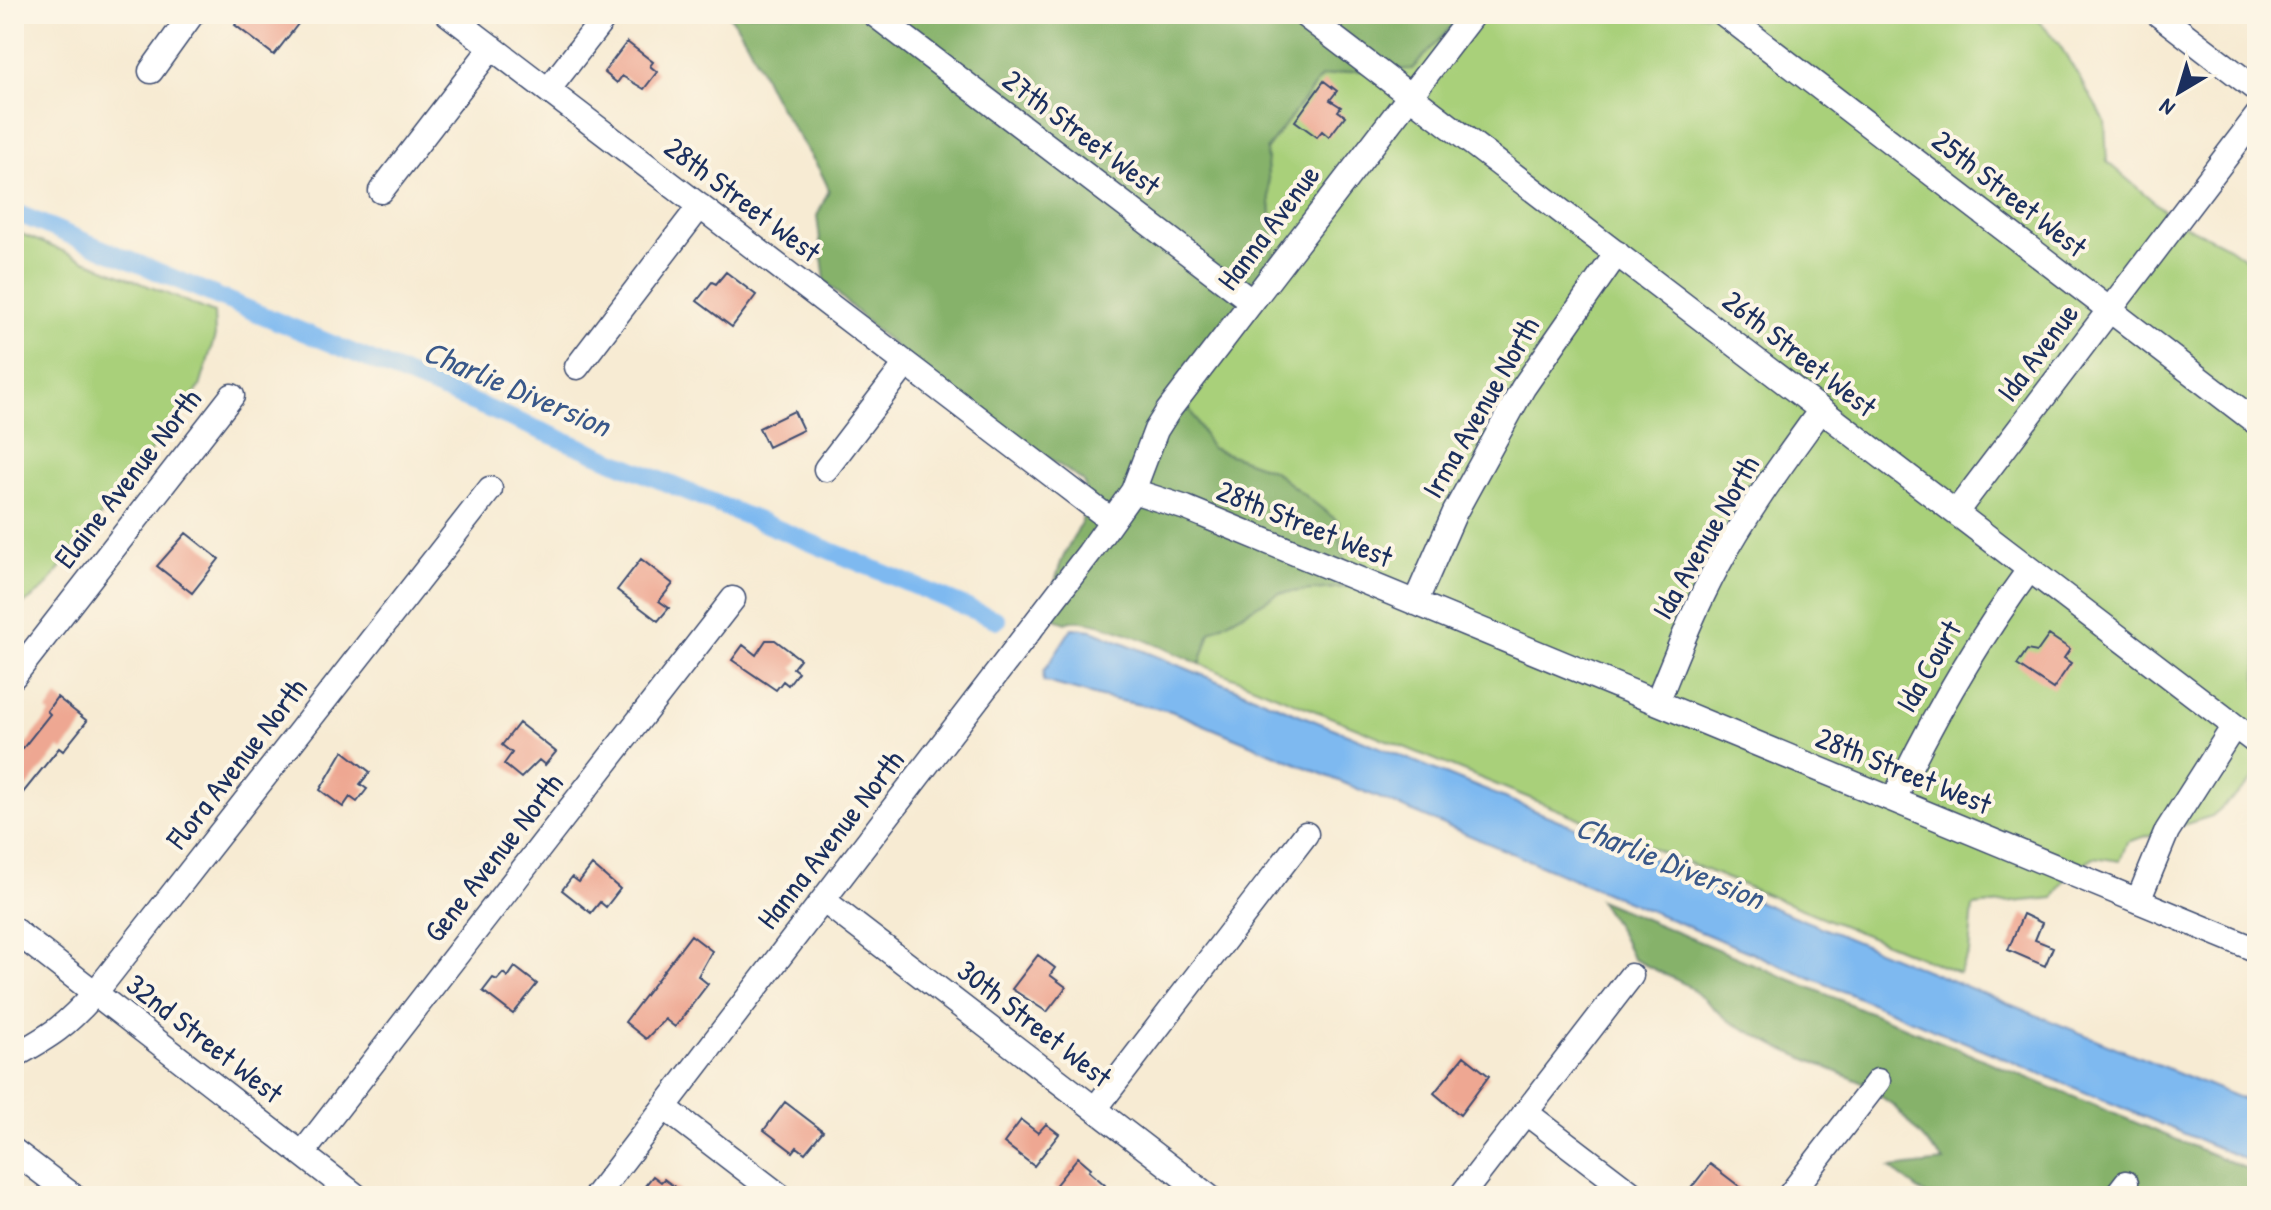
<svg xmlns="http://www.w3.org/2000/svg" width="2271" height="1210" font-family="'Patrick Hand',sans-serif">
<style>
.green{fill:#a9d07a;stroke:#62806c;stroke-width:2}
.forest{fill:#86b26a;stroke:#507064;stroke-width:2}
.water{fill:#7eb9f0;stroke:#4c74a7;stroke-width:2}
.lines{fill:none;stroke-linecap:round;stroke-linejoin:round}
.canal{stroke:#7eb9f0;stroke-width:18}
.building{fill:#eea792}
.minor-casing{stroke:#3c4b70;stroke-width:27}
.minor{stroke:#fff;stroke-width:24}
.labels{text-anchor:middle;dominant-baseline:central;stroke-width:8;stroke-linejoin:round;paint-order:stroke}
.street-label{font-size:30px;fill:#1b2f5e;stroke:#fcf5e5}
.water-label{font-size:32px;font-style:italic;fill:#39588a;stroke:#fcf5e5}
</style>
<rect width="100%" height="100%" fill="#fcf5e5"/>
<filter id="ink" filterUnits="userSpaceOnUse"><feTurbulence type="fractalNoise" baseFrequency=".0125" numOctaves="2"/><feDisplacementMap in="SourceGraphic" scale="16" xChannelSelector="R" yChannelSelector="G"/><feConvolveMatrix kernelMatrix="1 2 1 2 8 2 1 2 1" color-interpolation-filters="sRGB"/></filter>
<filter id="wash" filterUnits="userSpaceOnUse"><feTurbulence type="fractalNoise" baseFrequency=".006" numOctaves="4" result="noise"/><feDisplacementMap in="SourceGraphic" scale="32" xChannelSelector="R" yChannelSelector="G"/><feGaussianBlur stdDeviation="1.8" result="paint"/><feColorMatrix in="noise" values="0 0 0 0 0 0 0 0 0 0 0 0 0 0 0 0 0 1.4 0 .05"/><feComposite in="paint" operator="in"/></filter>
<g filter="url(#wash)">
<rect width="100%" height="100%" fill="#f7ebd3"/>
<path class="green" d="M1463 14H2032L2058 42 2105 121 2107 162 2178 222 2229 247 2257 267V772L2248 785 2212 816 2127 842 2120 861 2094 857 2069 873 2054 898 1973 906 1969 953 1959 973 1200 664 1210 632 1279 593 1346 587 1272 470 1211 448 1183 397 1274 254 1266 150 1321 77 1352 71 1412 68Z
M19 233 214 313 215 336 200 387 44 589 14 611V238Z"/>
<path class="forest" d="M728 14H1279L1295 26 1310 14H1463L1412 69 1352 71 1321 77 1266 150 1274 254 1183 397 1211 448 1272 470 1339 522 1347 587 1279 593 1210 632 1200 664C1174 653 1088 611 1066 623L1047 616C1052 598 1055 577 1062 560 1074 532 1093 515 1084 482L934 379 872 327 825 281 817 216 829 190C816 158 794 133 777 103 760 73 751 41 728 14Z
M1599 900 2257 1173V1196H1927L1890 1168 1944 1162 1893 1105 1859 1081 1780 1048 1729 1021 1687 985 1633 959 1618 929Z"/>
<path class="water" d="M1072 628 1092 630 2257 1105V1164L1171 711 1101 697 1043 681 1044 671Z"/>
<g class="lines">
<path class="canal" d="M14 212 997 620"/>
</g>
<g id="blocks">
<path class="building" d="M243 14 256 20 261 14H285L298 24 274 55 235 25Z
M627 42 653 62 650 66 657 72 644 89 622 76 617 83 604 72Z
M1324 81 1337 91 1330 100 1341 107 1338 111 1345 116 1329 137 1322 131 1317 137 1295 121Z
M726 272 756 295 732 327 697 301 712 282 716 284Z
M794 411 803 430 768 447 759 428Z
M186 533 219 559 192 593 157 566Z
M641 559 673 584 659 601 669 608 658 621 617 590Z
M2049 635 2070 649 2064 658 2071 663 2053 689 2017 665 2027 650 2037 652Z
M766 640H775L800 659 793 668 798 672 788 685 783 681 776 690 732 660 743 645 756 655Z
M57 697 87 721 63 751 59 748 14 804V741L23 748 50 714 47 711Z
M519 723 556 752 545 765 539 760 521 778 504 764 512 753 502 745Z
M343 751 370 772 360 784 367 789 357 802 350 797 343 807 320 790Z
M592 865 620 889 606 907 600 902 591 913 562 890 572 877 579 882Z
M2023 914 2042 923 2035 940 2053 947 2045 966 2008 950Z
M691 935 712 951 698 976 708 984 675 1027 665 1019 646 1039 625 1022Z
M1038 955 1055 968 1050 975 1066 987 1047 1012 1012 989Z
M515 967 537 984 513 1014 483 991 493 978 497 980 503 973 508 977Z
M1464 1056 1489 1076 1460 1115 1434 1093Z
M785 1102 823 1131 805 1153 797 1147 793 1152 764 1130Z
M1021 1120 1038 1133 1046 1124 1059 1134 1034 1166 1004 1143Z
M1078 1157 1091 1168 1089 1171 1105 1185 1096 1196H1066L1054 1187Z
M1710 1164 1752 1196H1685Z
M653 1176 661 1182 664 1179 687 1196H637Z"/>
</g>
</g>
<g filter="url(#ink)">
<use href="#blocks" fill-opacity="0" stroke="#3c4b70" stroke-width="2"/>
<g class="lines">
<g class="minor-casing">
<path id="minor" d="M448 14 1111 520
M874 14 1251 301
M1303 14 2257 743
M1724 14 2257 423
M2158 14 2257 90
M151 71 192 14
M548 90 607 14
M381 191 492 47
M577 367 700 206
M826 469 906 364
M1133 491 1186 508 2257 950
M1956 512 2257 116
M1415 603 1455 512 1523 388 1617 253
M14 676 232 396
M1657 702C1676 656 1694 609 1718 565 1747 511 1785 460 1821 410
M1894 799C1933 717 1975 644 2029 570
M823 900 1208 1196
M2138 901 2167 831 2234 726
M14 930 356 1196
M14 1056C52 1035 66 1026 95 993L490 489
M664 1107 780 1196
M1095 1109 1306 834
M1525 1112 1635 1196
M14 1151 73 1196
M302 1154 733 599
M596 1196 1089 553 1133 491 1156 430 1168 411 1473 14
M1461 1196 1631 976
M1789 1196 1878 1081
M2116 1196 2126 1183"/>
</g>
<use href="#minor" class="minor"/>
</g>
</g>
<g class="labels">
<g class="street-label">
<text transform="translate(1082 132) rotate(37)">27th Street West</text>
<text transform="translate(2010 193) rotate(38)">25th Street West</text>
<text transform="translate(743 199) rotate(37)">28th Street West</text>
<text transform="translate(1268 227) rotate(-53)">Hanna Avenue</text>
<text transform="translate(2037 352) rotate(-53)">Ida Avenue</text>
<text transform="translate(1800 353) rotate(38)">26th Street West</text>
<text transform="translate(1480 407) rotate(-60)">Irma Avenue North</text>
<text transform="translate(127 478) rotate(-52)">Elaine Avenue North</text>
<text transform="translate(1305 523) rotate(22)">28th Street West</text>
<text transform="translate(1705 537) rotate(-60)">Ida Avenue North</text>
<text transform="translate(1928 666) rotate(-60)">Ida Court</text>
<text transform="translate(236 763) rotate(-52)">Flora Avenue North</text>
<text transform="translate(1904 770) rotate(22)">28th Street West</text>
<text transform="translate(830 839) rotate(-52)">Hanna Avenue North</text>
<text transform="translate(493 857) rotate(-52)">Gene Avenue North</text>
<text transform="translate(1035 1023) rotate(38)">30th Street West</text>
<text transform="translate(205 1038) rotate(38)">32nd Street West</text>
</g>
<g class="water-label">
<text transform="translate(517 388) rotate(23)">Charlie Diversion</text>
<text transform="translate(1670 862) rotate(22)">Charlie Diversion</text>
</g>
</g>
<rect width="2271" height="1210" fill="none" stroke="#fcf5e5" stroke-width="48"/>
<g transform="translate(2179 92) rotate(218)" stroke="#fcf5e5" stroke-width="6" paint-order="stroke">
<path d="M0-6L14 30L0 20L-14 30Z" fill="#1b2f5e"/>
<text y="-12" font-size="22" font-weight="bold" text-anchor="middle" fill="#1b2f5e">N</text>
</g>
</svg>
